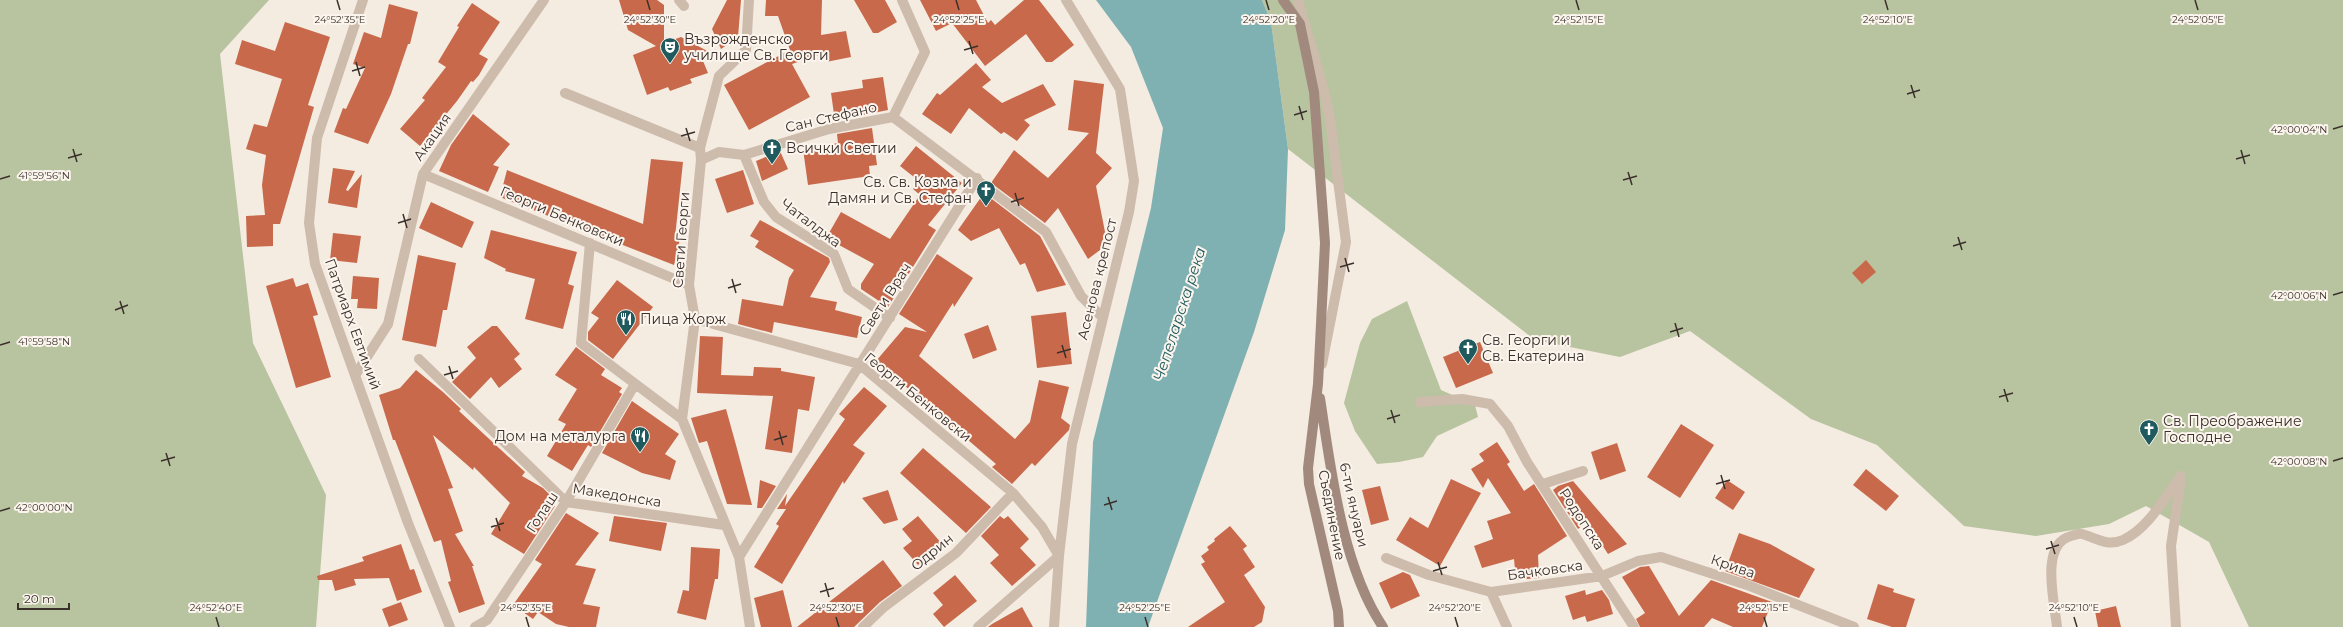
<svg xmlns="http://www.w3.org/2000/svg" width="2343" height="627" font-family="Montserrat,sans-serif">
<style>
.green{fill:#b8c4a0}
.water{fill:#7fb0b2}
.building{fill:#c8694b}
.lines{fill:none;stroke-linecap:round;stroke-linejoin:round}
.street{stroke:#cdbbac;stroke-width:10}
.secondary{stroke:#a18a7d;stroke-width:10}
.ticks{fill:none;stroke:#3b302b;stroke-width:1.5}
.labels{text-anchor:middle;dominant-baseline:central;stroke-width:4;stroke-linejoin:round;paint-order:stroke}
.poi-label{font-size:14px;fill:#3b302b;stroke:#fbf5ee;text-anchor:start}
.street-label{font-size:14px;fill:#3b302b;stroke:#fbf5ee}
.water-label{font-size:15px;font-style:italic;fill:#1f5a5e;stroke:#fbf5ee}
.ticks-label{font-size:10px;text-anchor:middle;fill:#3b302b;stroke:#fbf5ee;stroke-width:4;stroke-linejoin:round;paint-order:stroke}
</style>
<rect width="100%" height="100%" fill="#f4ebe1"/>
<path class="green" d="M0 0H269L220 54 253 343 326 495 316 627H0Z
M1262 0H2343V627H2249L2209 542 2146 506 2109 524 2036 536 1964 526 1877 445 1811 419 1690 331 1620 357 1535 340 1288 149 1271 22Z
M1407 301 1441 390 1475 405 1478 417 1437 436 1423 457 1399 462 1377 464 1355 431 1344 403 1360 343 1372 319Z"/>
<path class="water" d="M1096 0H1262L1271 22 1288 149 1285 230 1254 332 1148 627H1086L1093 442 1151 208 1163 128 1131 47Z"/>
<path class="building" d="M619 0H657L664 5V43L681 37 713 54 703 61 708 73 690 79 692 83 670 91 668 87 647 95 633 55 656 46 628 30Z
M727 0H741L738 37 721 49 712 29Z
M766 0H822L821 35 846 31 851 57 826 62 824 53 792 64 810 97 749 130 724 85 790 50 778 16H765Z
M854 0H885L897 22 878 33H873Z
M920 0H976L988 23 991 20 995 25 1024 0H1039L1074 45 1052 62H1046L1026 34 985 66 952 23 936 31Z
M472 3 500 22 479 54 488 59 479 75 473 82 471 81 457 101 420 146 400 129 425 100 422 98 446 67 438 62 459 27 457 26Z
M389 4 418 12 410 44H408L391 94 368 144 334 132 343 108 346 109 365 68 353 64 364 32 381 38Z
M285 22 330 37 308 105 314 107 280 224H273V246L247 247 246 216 265 215 262 185 266 155 246 149 254 124 267 127 282 79 235 64 242 40 275 51Z
M976 63 991 80 982 87 1002 103 1043 84 1056 105 1024 120 1030 125 1017 141 1004 132 1001 134 969 108 951 134 922 114 937 93 940 95Z
M883 77 888 110 835 121 831 93 863 88 862 80Z
M1074 80 1104 84 1096 153 1112 168 1096 186 1105 232 1100 250 1088 259 1058 208 1045 223 991 183 1014 150 1048 178 1089 133 1068 130Z
M473 114 510 144 493 165 499 167 488 192 439 171 451 145Z
M872 128 877 165 869 166 870 176 808 185 803 149 838 143 837 134Z
M916 146 962 183 928 225 936 230 888 307 861 289V284L874 264 839 245 837 248 825 240 841 212 890 239 920 195 913 189 919 181 900 166Z
M780 151 788 169 762 181 756 161Z
M651 159 683 162 675 237 680 239 674 265 500 197 507 170 643 224Z
M333 168 355 171 346 190 348 191 362 174 357 208 328 203Z
M743 170 754 204 727 213 715 179Z
M984 193 1040 236 1066 285 1037 292 1025 263 1020 265 999 228 971 241 958 230Z
M431 202 474 222 462 248 419 228Z
M760 220 829 258 830 262 810 297 837 302 835 310 862 317 857 338 774 322 772 333 738 324 742 299 783 306 789 278 794 270 755 247 759 241 750 236Z
M491 230 577 252 568 284 574 286 563 329 525 319 535 279 505 271 506 269 484 258Z
M333 233 361 236 357 263 330 260Z
M937 254 973 278 954 307 953 303 919 356 1015 439 1030 422 1039 380 1069 387 1061 418 1070 425 1069 430 1035 466 1032 463 1012 484 992 467 996 464 876 361 905 327 927 332 899 314Z
M418 255 456 263 447 310H443L436 347 402 340Z
M1866 260 1876 272 1862 284 1852 273Z
M353 276 379 278 377 309 357 308 358 299H351Z
M293 278 296 287 308 283 318 315 313 316 331 377 296 388 266 286Z
M617 280 653 307 613 359 588 340V332L599 318 591 313Z
M1066 312 1072 364 1037 368 1031 316Z
M988 325 997 350 973 359 964 334Z
M492 326H497L520 354 514 359 522 369 499 388 491 377 470 399 452 382 476 358 467 347Z
M700 336 723 337 721 375 753 376 754 367 781 368V371L815 377 809 411 798 409 792 453 765 449 773 396 697 393Z
M1480 342 1493 373 1456 388 1443 357Z
M576 347 605 369 601 375 622 388 619 392 622 394 591 447 588 445 572 471 547 456 566 424 558 420 577 389 555 375Z
M416 370 443 392 461 409 459 411 525 472 522 476 543 488 556 501 553 505 555 506 524 554 491 534 510 503 474 467 473 470 433 435 453 488 448 489 463 531 455 534 474 566H472L485 604 459 613 448 582 451 581 441 540 434 542 395 440H393L379 395 400 388Z
M864 387 887 406 853 445 865 453 844 484 843 481 782 584 754 567 779 526 776 524 786 509H777L787 494 785 506 794 493 845 419 839 414Z
M632 401 679 434 665 454 676 461 670 480 642 473 602 453Z
M726 409 736 445 752 505 727 504 707 441 699 443 691 418Z
M1681 424 1714 445 1680 498 1647 477Z
M1497 442 1510 462 1507 464 1524 491 1534 484 1567 536 1538 555 1539 578 1516 580 1514 559 1482 568 1474 546 1493 539 1487 521 1511 513 1488 478 1483 488 1471 469 1484 461 1479 454Z
M1617 443 1626 471 1600 480 1591 452Z
M923 448 991 507 966 533 900 473Z
M1866 469 1899 496 1886 511 1853 485Z
M1451 479 1481 493 1440 566 1396 540 1410 517 1428 528Z
M760 480 776 486 762 508H757Z
M1727 480 1745 492 1733 510 1715 498Z
M1573 481 1627 544 1608 554 1586 520 1583 521 1584 524 1578 529 1553 490 1558 486Z
M1380 486 1389 520 1371 525 1362 490Z
M888 490 898 520 884 524 862 498Z
M566 513 599 533 575 565 596 569 583 604 600 607 596 627H569L556 624 538 612 533 619 513 605 542 564 535 560Z
M614 516 667 523 661 551 609 541Z
M918 516 942 544 918 565 903 548 912 541 902 529Z
M1000 516 1004 519 1008 516 1029 539 1020 548 1036 565 1012 586 990 563 999 555 981 536Z
M1230 526 1247 546 1243 549 1255 567 1244 575 1265 607 1262 622 1254 627H1188L1225 602 1201 564 1205 562 1201 556 1209 550 1207 547 1215 541 1214 539Z
M1739 533 1770 544 1815 569 1799 598 1725 571Z
M401 544 410 570 414 569 422 592 397 601 389 578 354 579 356 585 335 591 332 580H318L317 576 364 561 362 557Z
M691 547 720 549 718 579H715L706 620 677 613 683 590 689 591Z
M883 560 902 586 880 602 854 627H797Z
M1649 566 1679 616 1711 580 1772 602 1762 627H1733L1712 618 1704 627H1640L1636 619 1645 613 1622 577 1640 567Z
M1403 572 1410 575 1420 596 1391 609 1379 583Z
M955 575 977 601 944 627 933 614 943 605 933 593Z
M1878 584 1894 589 1893 592 1915 599 1906 627H1892L1867 619Z
M783 590 792 627H761L754 598Z
M1585 590 1586 595 1602 590 1609 600 1613 614 1587 622 1585 616 1573 620 1565 596Z
M401 602 408 620 389 627 382 609Z
M2116 606 2121 627H2098L2095 611Z
M1022 607 1033 627H988L992 624Z"/>
<g class="lines">
<path class="street" d="M363 0 317 138 309 223 315 264 408 523 450 627
M679 0 684 6
M749 0 746 50 719 76 700 148 701 160 689 285 695 319 682 419 739 557 750 627
M1298 0 1324 90 1330 119 1346 242 1322 364
M565 93 700 148
M893 117 925 52 902 0
M744 155 764 202 776 217 834 254 848 289 890 318
M701 160 719 152 744 155 829 129 893 117 1046 232 1081 296 1102 317
M423 174 689 285
M590 243 581 343 682 419
M695 319 859 364 1013 493 1042 527 1059 556 978 627
M419 359 566 502 724 525
M356 374 388 324 423 174 544 0
M1420 402 1462 399 1490 404 1508 426 1527 462 1634 627
M1543 484 1583 471
M739 557 977 178
M1386 558 1429 575 1491 592 1602 576 1638 561 1661 557 1750 586 1854 627
M1491 592 1507 627
M475 627 487 620 566 502 635 384
M863 627 884 607 956 553 1013 493
M1054 627 1059 556 1072 444 1129 212 1134 181 1120 89 1066 0
M2057 627C2055 604 2039 544 2071 536 2074 535 2079 533 2082 534 2096 538 2107 547 2123 540 2148 529 2165 497 2181 476
M2176 627 2171 546 2181 478"/>
<path class="secondary" d="M1283 0 1300 24 1314 92 1325 243 1318 384 1308 468 1309 484 1338 611 1339 627
M1320 398C1331 470 1342 566 1383 627"/>
</g>
<path class="ticks" d="M337 0 340 10M647 0 650 10M956 0 959 10M1266 0 1269 10M1576 0 1579 10M1885 0 1888 10M2195 0 2198 10M969 41 973 54M964 50 978 46M356 62 360 76M352 71 365 67M1911 85 1915 98M1907 94 1920 90M1299 106 1303 120M1294 115 1307 111M686 128 690 141M2333 129 2343 126M681 136 695 132M73 149 77 162M2241 150 2245 164M68 158 82 154M2236 159 2250 155M1628 172 1632 185M0 179 10 176M1623 180 1637 176M1015 193 1019 206M1011 202 1024 198M403 214 407 228M398 223 411 219M1958 237 1962 250M1953 246 1966 242M1345 258 1349 272M1340 267 1354 263M732 279 736 293M728 288 741 284M2333 295 2343 292M120 301 124 314M115 310 128 305M1675 323 1679 337M1670 332 1683 328M0 345 10 342M1062 345 1066 358M1057 353 1071 349M449 366 453 379M444 375 458 371M2004 389 2008 402M1999 397 2013 393M1391 410 1395 423M1387 419 1400 415M779 431 783 445M774 440 787 436M166 453 170 466M161 461 175 457M2333 461 2343 458M1721 475 1725 489M1716 484 1730 480M1108 497 1112 510M1104 505 1117 501M0 511 10 508M496 518 500 531M491 527 504 523M2051 541 2055 554M2046 549 2059 545M1438 562 1442 575M1433 571 1447 567M825 583 829 597M820 592 834 588M216 617 219 627M526 617 529 627M836 617 839 627M1145 617 1148 627M1455 617 1458 627M1764 617 1767 627M2074 617 2077 627"/>
<defs>
<g id="theatre-pin" transform="scale(1)"><path d="M0 17L-7.5 6A9.5 9.5 0 1 1 7.5 6Z" fill="#1f5a5e" stroke="#fbf5ee"/><path d="M-5-5.5Q0-4 5-5.5V0Q5 5 0 6Q-5 5-5 0ZM-3.3-2.5H-1v1.5H-3.3ZM1-2.5H3.3v1.5H1ZM-2.8 1Q0 5.5 2.8 1Z" fill="#fff"/></g>
<g id="church-pin" transform="scale(1)"><path d="M0 17L-7.5 6A9.5 9.5 0 1 1 7.5 6Z" fill="#1f5a5e" stroke="#fbf5ee"/><path d="M-1.2-6h2.4v3.5h3.3v2.4h-3.3V6h-2.4V-.1h-3.3v-2.4h3.3Z" fill="#fff"/></g>
<g id="restaurant-pin" transform="scale(1)"><path d="M0 17L-7.5 6A9.5 9.5 0 1 1 7.5 6Z" fill="#1f5a5e" stroke="#fbf5ee"/><path d="M-5-6h1v4h1v-4h1v4h1v-4h1v5L-1.5 .5V6h-2V.5L-5-1ZM5-6V6H3V1.5H1.5Q1.5-4 5-6Z" fill="#fff"/></g>
</defs>
<g fill-rule="evenodd">
<use href="#theatre-pin" x="670" y="47"/>
<use href="#church-pin" x="772" y="148"/>
<use href="#church-pin" x="986" y="190"/>
<use href="#restaurant-pin" x="626" y="319"/>
<use href="#church-pin" x="1468" y="348"/>
<use href="#church-pin" x="2149" y="429"/>
<use href="#restaurant-pin" x="640" y="436"/>
</g>
<g class="labels">
<g class="poi-label">
<text x="684" y="39">Възрожденско<tspan x="684" dy="16">училище Св. Георги</tspan></text>
<text x="786" y="148">Всички Светии</text>
<text x="972" y="182" text-anchor="end">Св. Св. Козма и<tspan x="972" dy="16">Дамян и Св. Стефан</tspan></text>
<text x="640" y="319">Пица Жорж</text>
<text x="1482" y="340">Св. Георги и<tspan x="1482" dy="16">Св. Екатерина</tspan></text>
<text x="2163" y="421">Св. Преображение<tspan x="2163" dy="16">Господне</tspan></text>
<text x="626" y="436" text-anchor="end">Дом на металурга</text>
</g>
<g class="street-label">
<text transform="translate(831 117) rotate(-13)">Сан Стефано</text>
<text transform="translate(432 137) rotate(-55)">Акация</text>
<text transform="translate(562 216) rotate(23)">Георги Бенковски</text>
<text transform="translate(811 223) rotate(37)">Чаталджа</text>
<text transform="translate(681 240) rotate(-86)">Свети Георги</text>
<text transform="translate(1097 279) rotate(-76)">Асенова крепост</text>
<text transform="translate(885 299) rotate(-57)">Свети Врач</text>
<text transform="translate(353 324) rotate(70)">Патриарх Евтимий</text>
<text transform="translate(918 397) rotate(39)">Георги Бенковски</text>
<text transform="translate(617 495) rotate(9)">Македонска</text>
<text transform="translate(1354 505) rotate(77)">6-ти януари</text>
<text transform="translate(542 512) rotate(-57)">Голаш</text>
<text transform="translate(1332 515) rotate(79)">Съединение</text>
<text transform="translate(1582 519) rotate(57)">Родопска</text>
<text transform="translate(932 552) rotate(-39)">Одрин</text>
<text transform="translate(1733 566) rotate(19)">Крива</text>
<text transform="translate(1545 570) rotate(-8)">Бачковска</text>
</g>
<g class="water-label">
<text transform="translate(1179 314) rotate(-72)">Чепеларска река</text>
</g>
</g>
<g class="ticks-label">
<text x="340" y="23">24°52'35"E</text>
<text x="650" y="23">24°52'30"E</text>
<text x="959" y="23">24°52'25"E</text>
<text x="1269" y="23">24°52'20"E</text>
<text x="1579" y="23">24°52'15"E</text>
<text x="1888" y="23">24°52'10"E</text>
<text x="2198" y="23">24°52'05"E</text>
<text x="2299" y="133">42°00'04"N</text>
<text x="44" y="179">41°59'56"N</text>
<text x="2299" y="299">42°00'06"N</text>
<text x="44" y="345">41°59'58"N</text>
<text x="2299" y="465">42°00'08"N</text>
<text x="44" y="511">42°00'00"N</text>
<text x="216" y="611">24°52'40"E</text>
<text x="526" y="611">24°52'35"E</text>
<text x="836" y="611">24°52'30"E</text>
<text x="1145" y="611">24°52'25"E</text>
<text x="1455" y="611">24°52'20"E</text>
<text x="1764" y="611">24°52'15"E</text>
<text x="2074" y="611">24°52'10"E</text>
</g>
<path d="M18 603v6h51v-6" fill="none" stroke="#3b302b" stroke-width="2"/>
<text x="24" y="603" font-size="12" fill="#3b302b" stroke="#fbf5ee" stroke-width="3" paint-order="stroke">20 m</text>
</svg>
